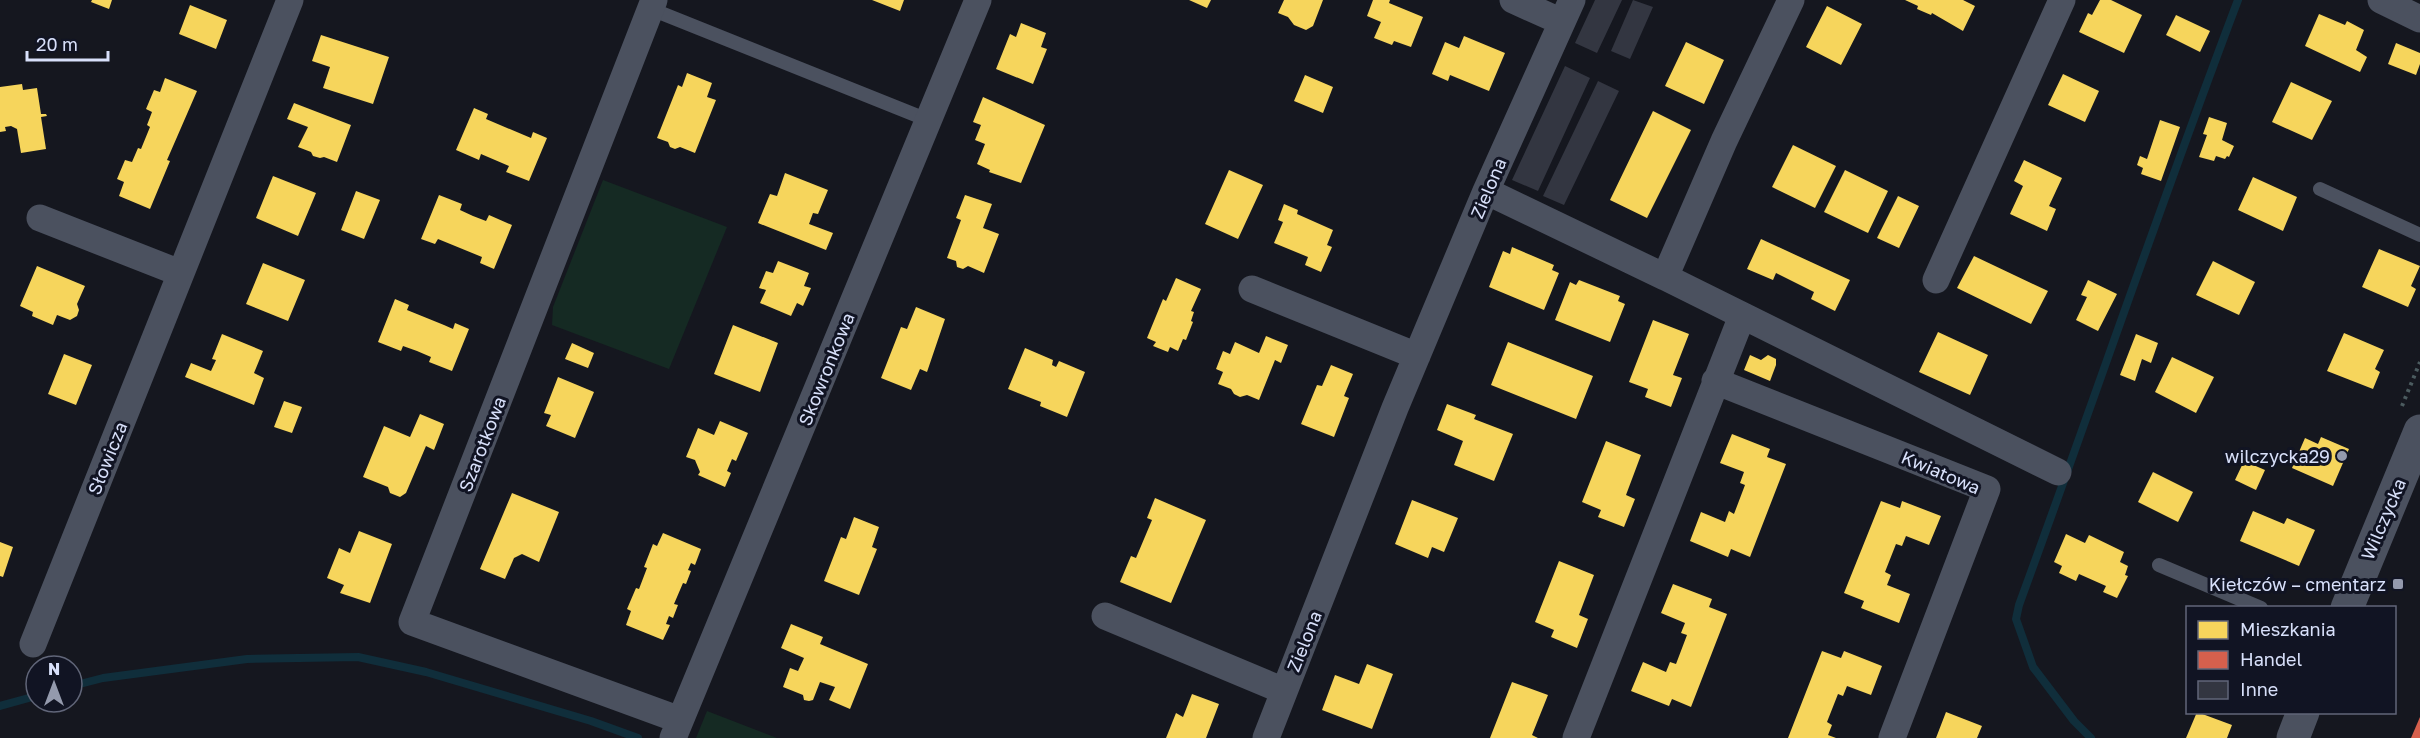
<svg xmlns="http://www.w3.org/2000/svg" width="2420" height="738" font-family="'Golos Text',sans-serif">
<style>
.green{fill:#152a23}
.homes{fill:#f6d55c}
.shops{fill:#d6604d}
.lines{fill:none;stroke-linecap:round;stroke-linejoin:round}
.stream{stroke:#102e3b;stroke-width:8}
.building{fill:#333641}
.path{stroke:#4b5b5f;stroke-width:4;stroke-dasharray:3 4.5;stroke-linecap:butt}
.service{stroke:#4b515f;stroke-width:14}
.minor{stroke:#4b515f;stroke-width:27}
.tertiary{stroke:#4b515f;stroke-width:33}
.poi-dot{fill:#949aad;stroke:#111423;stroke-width:2}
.labels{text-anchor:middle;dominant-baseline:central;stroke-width:6;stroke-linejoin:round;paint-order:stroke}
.street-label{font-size:18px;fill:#d8e0fa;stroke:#111423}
.poi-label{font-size:18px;fill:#d8e0fa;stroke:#111423;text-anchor:end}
</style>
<rect width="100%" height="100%" fill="#15171f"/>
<path class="green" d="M603 180 727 227 669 369 552 325 553 307Z
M707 711 777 738H696Z"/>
<path class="homes" d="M92 0H112L109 9 91 2Z
M872 0H904L900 11Z
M1189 0H1211L1207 8Z
M1284 0H1323L1313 26 1306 30 1294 25 1288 17 1278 13Z
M1373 0H1390L1389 3 1423 17 1411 47 1394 41 1392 45 1374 38 1381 22 1367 16Z
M1905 0H1963L1975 6 1963 31 1932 13 1931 15 1917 9 1918 6Z
M2100 0H2111L2142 15 2124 53 2079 32 2088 13 2092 15Z
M190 5 227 20 216 49 179 34Z
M1827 6 1862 24 1841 65 1806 47Z
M2319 14 2345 25 2347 21 2364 30 2356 50 2367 57 2360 72 2305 46Z
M2176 15 2210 31 2200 52 2166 35Z
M1021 23 1046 33 1041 47 1047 49 1033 84 996 69 1010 34 1016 37Z
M321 35 389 57 373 104 323 88 330 67 312 61Z
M1464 36 1505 53 1489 91 1450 75 1448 81 1432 74 1445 42 1459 48Z
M1686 42 1724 60 1704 104 1665 86Z
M2396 43 2420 53V64L2416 75 2388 64Z
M687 73 712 83 707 97 716 100 695 153 680 147 675 149 670 147 668 142 657 138 678 85 682 87Z
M2063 74 2099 91 2085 122 2048 105Z
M1305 75 1333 87 1323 113 1294 101Z
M165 78 197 91 167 160 170 161 150 209 119 196 124 182 117 179 125 160 132 162 138 148 141 149 150 127 147 125 152 112 146 109 154 90 160 92Z
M2291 82 2332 101 2312 140 2272 122Z
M22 84 23 90 37 88 41 114H46L47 116 41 117 46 149 21 153 17 129 11 126 5 127 6 131 0 132V87Z
M983 97 1045 125 1021 183 989 172 990 170 977 164 985 144 975 140 981 125 973 122Z
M294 103 351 125 337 162 324 157 320 158 313 156 311 152 298 147 308 127 287 119Z
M474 108 488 114 486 119 531 138 533 132 547 138 529 181 506 172 509 166 481 154 479 160 456 150Z
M1653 111 1691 130 1647 218 1610 200Z
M2209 117 2227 123 2222 140 2234 146 2229 157 2227 156 2225 159 2216 156 2214 161 2199 157 2207 135 2203 134Z
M2160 120 2180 127 2161 181 2141 174 2143 168 2137 165 2140 156 2147 159Z
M1793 145 1836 166 1815 208 1772 187Z
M2024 160 2062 178 2049 206 2056 209 2047 231 2010 214 2023 186 2014 181Z
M1229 170 1263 185 1238 239 1205 224Z
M1845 170 1888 191 1868 233 1824 212Z
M785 173 828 190 818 214 813 213 809 224 833 233 826 250 758 223 770 194 777 196Z
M273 176 316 193 298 236 256 218Z
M2253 177 2297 197 2283 231 2238 210Z
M356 191 380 200 364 239 341 230Z
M439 195 462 204 460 210 473 216 486 221 489 215 512 225 494 269 480 263 482 257 438 239 435 244 421 239Z
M965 195 992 204 983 228 999 234 984 273 968 266 963 269 957 267 956 261 947 258 961 220 956 218Z
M1898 196 1919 206 1899 248 1877 238Z
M1284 204 1298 210 1297 214 1333 230 1327 245 1332 247 1321 272 1305 265 1308 257 1274 243 1283 222 1278 220Z
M1761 239 1850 280 1835 311 1811 299 1814 292 1776 273 1773 280 1747 269Z
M1512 247 1554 265 1552 270 1559 273 1544 310 1489 287 1503 251 1510 254Z
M2379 249 2420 266 2411 286 2416 289 2408 307 2362 287Z
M1974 256 2048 291 2031 324 1957 288Z
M778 261 809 273 804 286 811 288 803 306 797 303 791 316 760 303 766 290 759 288 766 271 773 273Z
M2213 261 2255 282 2239 315 2196 295Z
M263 263 305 280 288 321 246 304Z
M37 266 85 286 77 304 79 310 77 316 70 320 57 315 53 325 32 316 33 312 20 306Z
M1176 278 1201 289 1191 311 1194 312 1191 321 1193 322 1186 340 1183 339 1178 351 1170 347 1168 352 1153 346 1156 342 1147 338 1163 299 1166 301Z
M1579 280 1620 296 1618 301 1625 304 1610 342 1555 320 1570 282 1576 285Z
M2088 280 2117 294 2098 331 2076 320 2087 297 2081 295Z
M395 299 409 305 407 310 444 325 453 329 455 323 469 329 452 371 429 362 431 357 417 351 403 346 401 351 378 342Z
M916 307 945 319 927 372 920 369 911 390 881 378 901 327 907 329Z
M1653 320 1689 334 1673 375 1682 378 1671 407 1645 397 1648 389 1629 382Z
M733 325 778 343 760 392 714 374Z
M1938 332 1988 355 1970 395 1919 372Z
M2344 333 2384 350 2375 369 2380 372 2373 389 2327 371Z
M222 334 263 351 254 373 264 378 254 405 185 377 191 363 211 371 216 360 212 359Z
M2136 334 2158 343 2151 363 2142 359 2135 381 2120 375Z
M1266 336 1288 345 1281 363 1275 360 1259 400 1247 395 1240 397 1234 394 1231 389 1218 384 1223 372 1216 369 1223 351 1230 354 1235 342 1259 353Z
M1508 342 1593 376 1576 419 1491 385Z
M572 343 594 353 588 368 565 359Z
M1025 348 1053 360 1052 365 1056 367 1059 361 1085 372 1067 417 1040 406 1041 402 1008 389Z
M64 354 92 365 76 405 48 394Z
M1750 355 1761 360 1768 355 1776 359V365L1770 381 1744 370Z
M2172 357 2214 377 2196 413 2155 392Z
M1331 365 1353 374 1344 396 1349 398 1334 437 1301 424 1317 385 1322 386Z
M558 377 594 392 575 438 546 426 551 415 544 413Z
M284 401 302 407 292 433 274 427Z
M1447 404 1476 415 1474 419 1513 434 1494 481 1454 465 1463 441 1437 430Z
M420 414 444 424 434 450 426 446 406 493 400 497 390 493 388 487 363 477 384 426 410 437Z
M720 421 748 433 736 461 732 459 727 471 731 473 725 487 698 475 700 472 695 460 686 457 698 428 714 435Z
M1732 434 1770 449 1767 457 1786 464 1750 557 1731 549 1728 557 1690 541 1701 512 1725 522 1729 511 1734 514 1745 485 1740 483 1744 472 1720 463Z
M2321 437 2349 449 2333 486 2292 468 2305 438 2318 444Z
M1606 441 1641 455 1626 495 1635 499 1624 527 1598 517 1601 510 1582 502Z
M2244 461 2265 470 2256 490 2235 480Z
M2153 472 2193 492 2178 522 2138 502Z
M512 493 559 512 539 562 522 554 514 558 505 579 480 569Z
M1155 498 1206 520 1171 603 1120 582 1131 556 1136 558 1152 520 1147 518Z
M1412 500 1458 518 1444 552 1432 547 1428 558 1395 544Z
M1881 501 1900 508 1902 501 1941 516 1929 545 1906 536 1902 546 1896 544 1885 572 1891 575 1887 585 1910 594 1899 623 1861 608 1864 601 1844 593Z
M2253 511 2284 524 2287 518 2315 530 2299 566 2240 541Z
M854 517 879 527 872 547 877 549 859 595 824 581 841 537 846 539Z
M359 531 392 544 370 603 340 593 344 585 327 578 339 548 350 553Z
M663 533 701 549 695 565 691 563 688 570 691 571 686 584 683 583 674 604 678 605 673 618 669 616 666 624 670 625 663 640 626 625 631 611 627 609 636 588 639 589 647 568 644 567 653 544 657 546Z
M2066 534 2085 543 2089 535 2124 552 2120 562 2128 566 2125 575 2128 576 2117 598 2103 592 2106 586 2079 574 2076 581 2059 573 2062 566 2054 562Z
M0 542 13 547 3 577 0 576Z
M1559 561 1594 575 1579 615 1588 619 1577 648 1551 637 1554 630 1535 622Z
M1673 584 1712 599 1709 607 1727 614 1691 707 1672 699 1669 706 1631 691 1643 662 1666 672 1670 662 1676 664 1687 635 1681 633 1685 623 1661 613Z
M791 624 823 637 820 644 868 664 850 709 829 700 835 687 820 682 813 700 809 701 804 700 803 695 783 687 790 668 798 671 804 658 781 648Z
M1822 651 1841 658 1844 651 1882 666 1871 695 1847 686 1843 696 1838 694 1827 722 1832 725 1828 735 1836 738H1788Z
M1367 664 1393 674 1372 729 1322 710 1335 675 1359 684Z
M1512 682 1548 695 1532 735 1538 738H1490Z
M1192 694 1219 704 1206 738H1166L1176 713 1183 717Z
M1946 712 1982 726 1977 738H1936Z
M2197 712 2232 725 2227 738H2186Z"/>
<path class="shops" d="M2420 717V738H2411Z"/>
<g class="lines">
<path class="stream" d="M72 686 103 678 247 659 358 657 426 672 591 721 638 738
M0 706 36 696
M2091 738 2074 721 2033 667 2016 619 2019 605C2093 403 2162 200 2238 0"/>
</g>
<path class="building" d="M1595 0H1622L1597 53 1575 43Z
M1633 0 1653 7 1630 59 1611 51Z
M1565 66 1590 78 1538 191 1512 180Z
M1598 81 1619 91 1564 205 1543 196Z"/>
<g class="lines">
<path class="path" d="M2402 406 2420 362"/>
<path class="service" d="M651 9 928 120
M2320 189 2420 235
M2159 565 2261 608"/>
<path class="minor" d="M654 0 412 622 680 720
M1513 0 1562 22
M1791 0 1724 141 1665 277 2058 472
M2381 0 2420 19
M1486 191 1665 277
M40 218 180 273
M1936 280 2062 0
M1252 289 1417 356
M1715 381 1987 489 1892 738
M1105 616 1284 691
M33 644 290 0
M673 738 978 0
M1266 738 1395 408 1486 191 1572 0
M1576 738 1742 316"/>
<path class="tertiary" d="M2347 608 2420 431
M2293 738 2303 712"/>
</g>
<g class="poi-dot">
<circle cx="2342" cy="456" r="6"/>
<rect x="2392" y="578" width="12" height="12" rx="3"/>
</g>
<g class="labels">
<g class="street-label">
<text transform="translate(1488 188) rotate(-67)">Zielona</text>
<text transform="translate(826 369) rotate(-68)">Skowronkowa</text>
<text transform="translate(482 444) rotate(-69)">Szarotkowa</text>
<text transform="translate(107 458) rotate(-68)">Słowicza</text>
<text transform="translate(1941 472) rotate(23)">Kwiatowa</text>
<text transform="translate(2383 519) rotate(-67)">Wilczycka</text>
<text transform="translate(1304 641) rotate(-68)">Zielona</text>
</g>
<g class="poi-label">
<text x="2330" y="456">wilczycka29</text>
<text x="2386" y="584">Kiełczów – cmentarz</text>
</g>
</g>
<rect x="2186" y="606" width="210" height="108" fill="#111423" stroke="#616679" stroke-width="1.5"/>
<rect x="2198" y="621" width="30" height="18" fill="#f6d55c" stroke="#616679" stroke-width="1.5"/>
<text x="2240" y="636" font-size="18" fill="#d8e0fa">Mieszkania</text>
<rect x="2198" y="651" width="30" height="18" fill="#d6604d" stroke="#616679" stroke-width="1.5"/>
<text x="2240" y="666" font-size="18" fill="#d8e0fa">Handel</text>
<rect x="2198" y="681" width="30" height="18" fill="#333641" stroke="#616679" stroke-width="1.5"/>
<text x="2240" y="696" font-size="18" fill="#d8e0fa">Inne</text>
<g transform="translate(54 684)"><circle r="28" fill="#111423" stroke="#616679" stroke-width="1.5"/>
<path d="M0-4.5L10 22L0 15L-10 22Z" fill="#949aad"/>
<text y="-9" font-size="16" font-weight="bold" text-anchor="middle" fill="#d8e0fa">N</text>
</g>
<path d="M27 51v9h81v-9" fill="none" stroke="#d8e0fa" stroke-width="3"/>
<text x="36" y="51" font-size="18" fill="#d8e0fa" stroke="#111423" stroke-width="4.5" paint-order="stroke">20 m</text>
</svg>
